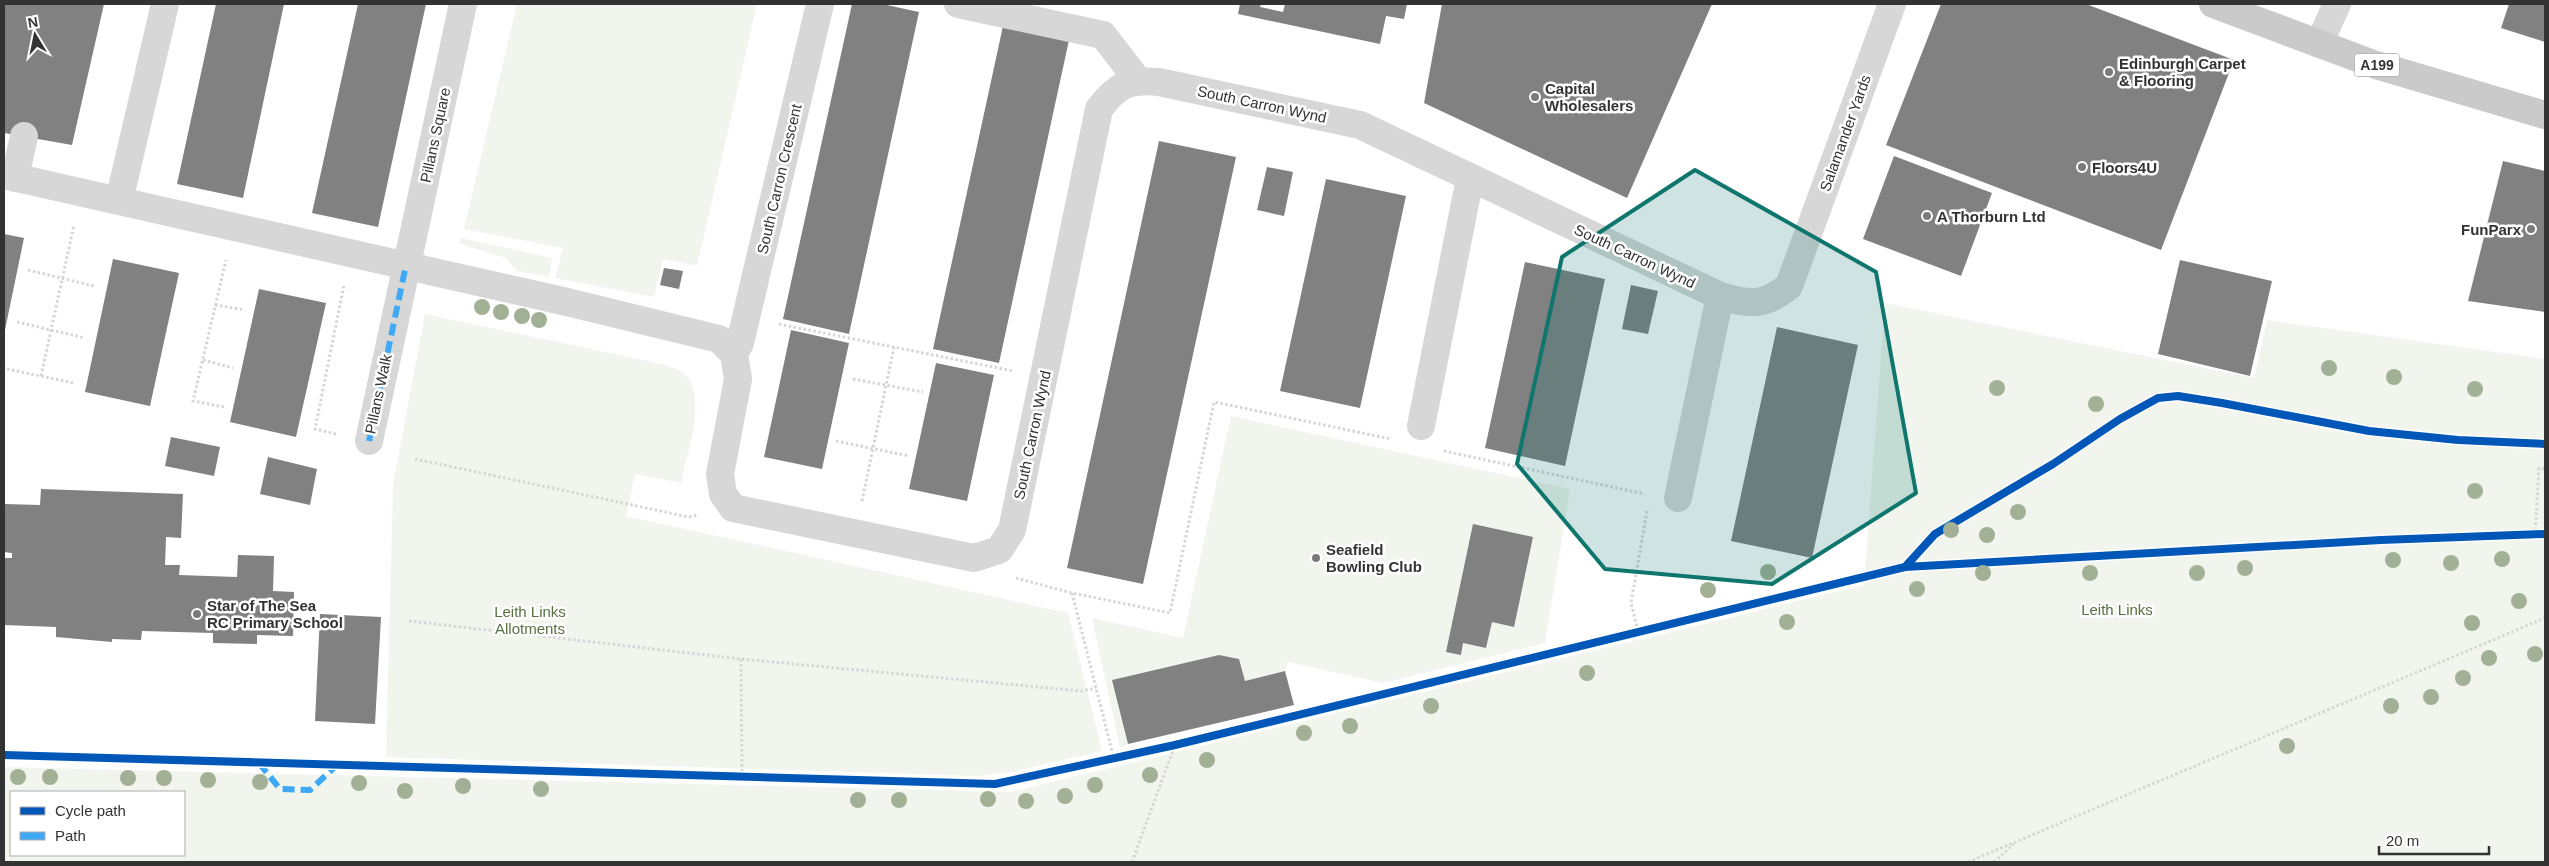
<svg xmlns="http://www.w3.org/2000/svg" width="2549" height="866" font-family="Arial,sans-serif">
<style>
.green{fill:#f1f5ed;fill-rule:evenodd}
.building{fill:#818181}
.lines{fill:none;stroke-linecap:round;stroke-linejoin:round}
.path{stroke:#d6d6d6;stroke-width:3;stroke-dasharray:2.5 2.5;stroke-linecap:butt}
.minor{stroke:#d7d7d7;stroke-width:28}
.major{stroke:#cacaca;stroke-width:28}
.quiet{stroke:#3fa9f5;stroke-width:6;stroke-dasharray:12 6;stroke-linecap:butt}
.cycleway-casing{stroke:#fff;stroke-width:11}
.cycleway{stroke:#0057b8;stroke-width:8}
.tree{fill:#a2b095}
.marked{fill:#0f766e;fill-opacity:0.2;stroke:#0f766e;stroke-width:4;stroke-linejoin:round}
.poi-dot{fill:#7a7a7a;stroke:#fff;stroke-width:2}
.labels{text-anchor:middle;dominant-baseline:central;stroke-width:5;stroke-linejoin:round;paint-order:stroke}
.shield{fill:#fff;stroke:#707070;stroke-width:1}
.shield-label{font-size:14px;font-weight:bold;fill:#333}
.poi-label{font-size:15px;font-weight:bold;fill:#333;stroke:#fff;text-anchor:start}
.street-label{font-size:15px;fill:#333;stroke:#fff}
.park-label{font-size:15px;fill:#56703f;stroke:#fff}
</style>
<rect width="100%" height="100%" fill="#fff"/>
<path class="green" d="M517 4H757L697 266 663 259 654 297 555 278 563 248 464 229Z
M461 238 552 258 549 277 517 271 506 258 460 244Z
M1885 303 2254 378 2267 320 2545 359V862H4V767L1011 792 1864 585ZM184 792V855H11V792Z
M425 314 666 365C672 368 683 370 687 376 706 402 687 453 681 483L635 474 626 516 1068 613 1102 751 1011 772 977 776 386 757 393 485Z
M1231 416 1570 489 1545 643 1383 683 1288 662 1285 671 1245 681 1239 659 1219 655 1113 680 1128 744 1120 748 1092 618 1183 638Z"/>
<path class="building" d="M5 4H104L72 145 4 133Z
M216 4H284L243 198 177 184Z
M358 4H426L378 227 312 213Z
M852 4H882L919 12 849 334 783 319Z
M1240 4H1261L1260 7 1283 12 1285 4H1407L1404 19 1386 16 1380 44 1238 14Z
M1442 4H1712L1627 198 1424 103Z
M1941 4H2086L2234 60 2161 250 1886 145Z
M2509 4H2545V42L2501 28Z
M1003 26 1069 40 999 363 933 349Z
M1159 141 1236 157 1143 584 1067 568Z
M1894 156 1992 193 1961 276 1863 239Z
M2503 161 2545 171V312L2468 301Z
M1267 167 1293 172 1284 216 1257 210Z
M1326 179 1406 196 1360 408 1280 391Z
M4 234 24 238 5 330 4 329Z
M113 259 179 273 150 406 85 392Z
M2180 260 2272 281 2250 376 2158 354Z
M1525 262 1605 279 1565 466 1485 448Z
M664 268 683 271 679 289 660 285Z
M1631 285 1658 291 1648 334 1622 329Z
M259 289 326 303 296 437 230 422Z
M1777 327 1858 345 1812 558 1731 541Z
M791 330 849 343 822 469 764 457Z
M936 363 994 375 967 501 909 489Z
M171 437 220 447 214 476 165 466Z
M268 457 317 469 310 505 260 494Z
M41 489 183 494 181 538 166 537 165 565H180L179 575 237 577 238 555 274 556 273 591 294 592 293 636 257 635V644L213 643V633L142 631 141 640 112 639V642L56 637V627L4 625V558H12V553L4 552V504L40 505Z
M1473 524 1533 537 1514 627 1492 622 1486 648 1463 643 1461 655 1446 652Z
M320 614 381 617 375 724 315 721Z
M1219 655 1239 659 1245 681 1285 671 1294 705 1128 744 1112 680Z"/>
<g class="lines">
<path class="path" d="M28 270 94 286
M215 305 245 310
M17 322 85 338
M779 324 1013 371
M203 360 233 368
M7 369 74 383
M41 376 74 225
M853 379 923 392
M224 407 193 401 226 260
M336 434 315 429 344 285
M836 441 909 456
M1444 451 1645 494
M415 459 689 517 699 515
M862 501 894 347
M2535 535 2539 468 2545 469
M1016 578 1072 593 1170 613 1214 402 1391 439
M1072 593 1114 759
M409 621 741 659 1081 691 1096 688
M1638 631 1631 603 1647 511
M741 659 742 777
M1132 862 1175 745
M1968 862 2545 618
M1994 862 2014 844"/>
<path class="minor" d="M958 4 1103 35 1137 79
M2319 44 2337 4
M4 175 567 302 719 339 734 354 738 379 720 474 723 494 733 508 974 558 999 550 1012 530 1099 109C1117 85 1129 79 1159 82L1360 125 1720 296C1750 305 1765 306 1789 286L1892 4
M15 178 24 136
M119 201 165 4
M734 354 740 343 820 4
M1421 426 1470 178
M369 441 463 4
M1678 498 1720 296"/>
<path class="major" d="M2213 4 2376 65 2545 115"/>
<path class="quiet" d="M369 441 406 265
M259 763 280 789 310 790 337 765"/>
<g class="cycleway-casing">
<path id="cycleway" d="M1905 567 1935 534 2053 464 2120 419 2158 398 2178 396 2222 403 2369 431 2458 440 2545 444
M4 755 995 784 1175 745 1905 567 2381 540 2545 534"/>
</g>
<use href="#cycleway" class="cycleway"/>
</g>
<g class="tree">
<circle cx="482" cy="307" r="8"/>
<circle cx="501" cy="312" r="8"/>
<circle cx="522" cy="316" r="8"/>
<circle cx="539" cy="320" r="8"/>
<circle cx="2329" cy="368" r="8"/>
<circle cx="2394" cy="377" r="8"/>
<circle cx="1997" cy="388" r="8"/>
<circle cx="2475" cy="389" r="8"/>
<circle cx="2096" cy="404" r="8"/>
<circle cx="2475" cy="491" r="8"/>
<circle cx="2018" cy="512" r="8"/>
<circle cx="1951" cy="530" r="8"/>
<circle cx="1987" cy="535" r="8"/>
<circle cx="2502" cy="559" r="8"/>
<circle cx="2393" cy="560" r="8"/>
<circle cx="2451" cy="563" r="8"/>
<circle cx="2245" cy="568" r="8"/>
<circle cx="1768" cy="572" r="8"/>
<circle cx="1983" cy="573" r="8"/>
<circle cx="2090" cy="573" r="8"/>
<circle cx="2197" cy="573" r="8"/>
<circle cx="1917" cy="589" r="8"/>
<circle cx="1708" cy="590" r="8"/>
<circle cx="2519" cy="601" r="8"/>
<circle cx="1787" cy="622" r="8"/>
<circle cx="2472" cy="623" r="8"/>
<circle cx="2535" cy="654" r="8"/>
<circle cx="2489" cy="658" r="8"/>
<circle cx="1587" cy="673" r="8"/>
<circle cx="2463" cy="678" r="8"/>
<circle cx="2431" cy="697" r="8"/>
<circle cx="1431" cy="706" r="8"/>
<circle cx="2391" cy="706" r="8"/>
<circle cx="1350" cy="726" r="8"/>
<circle cx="1304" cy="733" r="8"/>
<circle cx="2287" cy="746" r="8"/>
<circle cx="1207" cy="760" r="8"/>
<circle cx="1150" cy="775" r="8"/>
<circle cx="18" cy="777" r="8"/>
<circle cx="50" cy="777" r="8"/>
<circle cx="128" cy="778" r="8"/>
<circle cx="164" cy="778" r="8"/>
<circle cx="208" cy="780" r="8"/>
<circle cx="260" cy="782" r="8"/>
<circle cx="359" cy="783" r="8"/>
<circle cx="1095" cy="785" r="8"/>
<circle cx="463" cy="786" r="8"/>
<circle cx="541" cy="789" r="8"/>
<circle cx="405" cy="791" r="8"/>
<circle cx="1065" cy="796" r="8"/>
<circle cx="988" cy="799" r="8"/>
<circle cx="858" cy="800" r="8"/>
<circle cx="899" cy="800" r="8"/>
<circle cx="1026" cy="801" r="8"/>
</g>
<path class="marked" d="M1695 170 1876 272 1916 493 1772 584 1605 569 1517 464 1562 257Z"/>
<g class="poi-dot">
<circle cx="2109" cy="72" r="5"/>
<circle cx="1535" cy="97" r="5"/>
<circle cx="2082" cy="167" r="5"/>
<circle cx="1927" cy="216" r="5"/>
<circle cx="2531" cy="229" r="5"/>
<circle cx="1316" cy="558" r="5"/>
<circle cx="197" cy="614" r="5"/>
</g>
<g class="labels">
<rect class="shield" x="2354.5" y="53.5" width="45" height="23" rx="4"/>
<g class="shield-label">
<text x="2377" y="65">A199</text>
</g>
<g class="poi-label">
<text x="2119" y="63">Edinburgh Carpet<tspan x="2119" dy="17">&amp; Flooring</tspan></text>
<text x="1545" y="88">Capital<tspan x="1545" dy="17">Wholesalers</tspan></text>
<text x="2092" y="167">Floors4U</text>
<text x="1937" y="216">A Thorburn Ltd</text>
<text x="2521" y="229" text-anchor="end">FunParx</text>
<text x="1326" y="549">Seafield<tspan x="1326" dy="17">Bowling Club</tspan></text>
<text x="207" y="605">Star of The Sea<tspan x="207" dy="17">RC Primary School</tspan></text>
</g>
<g class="street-label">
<text transform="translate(1262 104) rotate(12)">South Carron Wynd</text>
<text transform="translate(1845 133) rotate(-70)">Salamander Yards</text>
<text transform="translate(435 135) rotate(-78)">Pillans Square</text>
<text transform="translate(779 179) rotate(-77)">South Carron Crescent</text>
<text transform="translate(1635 256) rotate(25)">South Carron Wynd</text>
<text transform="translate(378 394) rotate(-78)">Pillans Walk</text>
<text transform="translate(1032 435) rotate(-78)">South Carron Wynd</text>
</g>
<g class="park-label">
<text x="2117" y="609">Leith Links</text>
<text x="530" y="611">Leith Links<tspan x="530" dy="17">Allotments</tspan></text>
</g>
</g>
<rect width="2549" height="866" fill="none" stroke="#333333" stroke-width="10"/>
<rect x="10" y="791" width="175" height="65" fill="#ffffff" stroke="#adadad"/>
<rect x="20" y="807" width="25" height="8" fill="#0057b8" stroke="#adadad"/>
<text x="55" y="816" font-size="15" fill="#333333">Cycle path</text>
<rect x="20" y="832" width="25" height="8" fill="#3fa9f5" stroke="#adadad"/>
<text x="55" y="841" font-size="15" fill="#333333">Path</text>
<g transform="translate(35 35) rotate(350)" stroke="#ffffff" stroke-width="4" paint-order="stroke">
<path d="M0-4L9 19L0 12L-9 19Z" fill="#333333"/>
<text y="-8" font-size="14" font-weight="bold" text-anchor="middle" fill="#333333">N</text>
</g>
<path d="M2379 846v8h110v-8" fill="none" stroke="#333333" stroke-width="2.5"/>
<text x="2386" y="846" font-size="15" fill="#333333" stroke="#ffffff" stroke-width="4" paint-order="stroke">20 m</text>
</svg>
